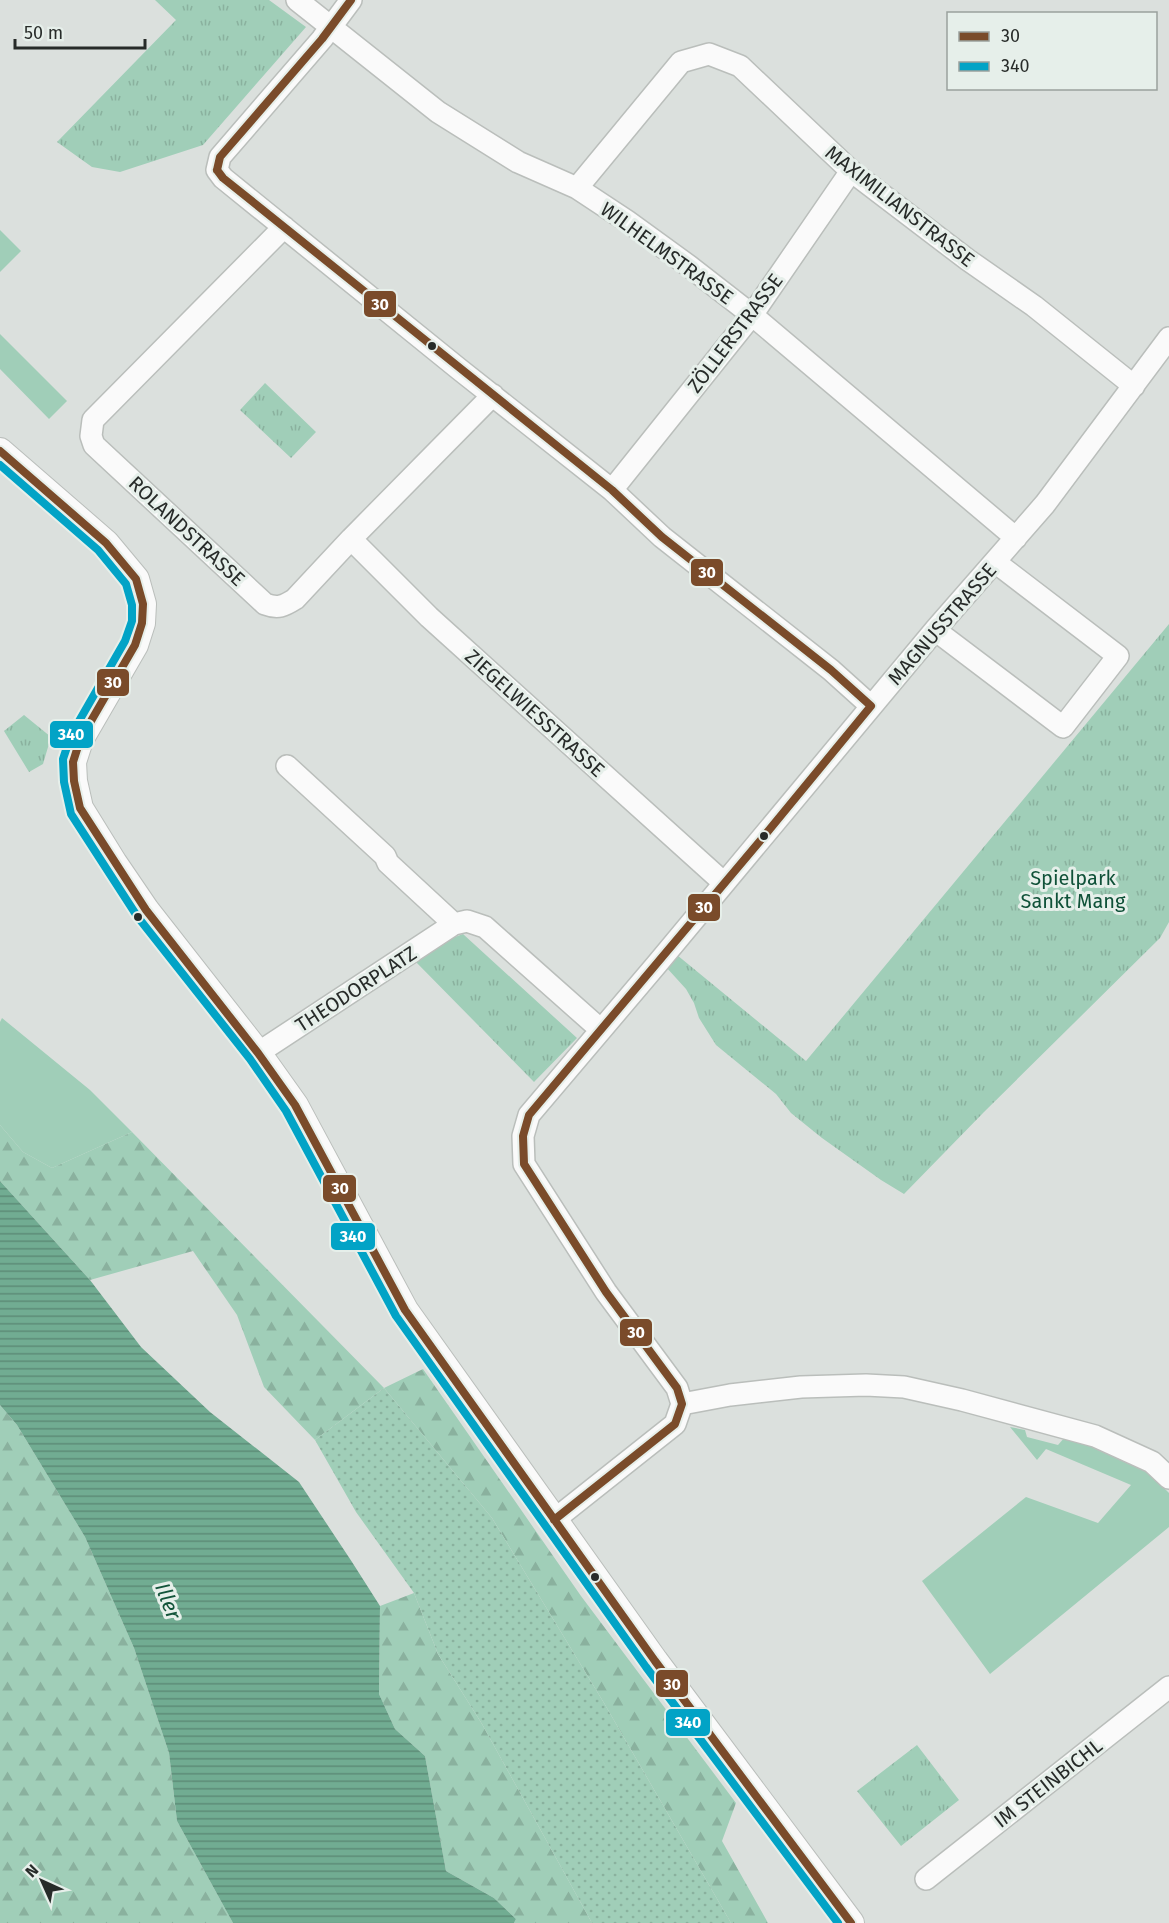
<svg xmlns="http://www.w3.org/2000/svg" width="1169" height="1923" font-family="'Fira Sans',sans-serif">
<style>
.grass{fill:#a0ceb8}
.forest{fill:url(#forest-firs)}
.park{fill:url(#park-tufts)}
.garden{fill:url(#garden-dots)}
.water{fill:url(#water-rules)}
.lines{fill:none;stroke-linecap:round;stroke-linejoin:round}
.minor-casing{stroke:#babebb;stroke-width:24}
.tertiary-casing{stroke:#babebb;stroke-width:28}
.minor{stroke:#fafafa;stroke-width:21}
.tertiary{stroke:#fafafa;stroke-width:26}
.bus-1-casing{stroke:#e6efea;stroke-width:12}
.bus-2-casing{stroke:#e6efea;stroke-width:12}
.bus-1{stroke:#7a4b2a;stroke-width:8}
.bus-2{stroke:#02a3c6;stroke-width:8}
.bus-dot{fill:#272b29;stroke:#e6efea;stroke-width:2}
.labels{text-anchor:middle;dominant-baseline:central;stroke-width:6;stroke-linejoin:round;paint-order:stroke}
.street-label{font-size:20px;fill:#272b29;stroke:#e6efea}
.park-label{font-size:20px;fill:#0f5138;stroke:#e6efea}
.water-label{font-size:21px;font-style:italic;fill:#13543a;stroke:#e6efea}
.line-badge{stroke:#e6efea;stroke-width:2}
.badge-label{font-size:16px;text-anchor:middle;font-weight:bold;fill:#fff}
</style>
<defs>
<pattern id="forest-firs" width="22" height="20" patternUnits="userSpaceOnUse" patternTransform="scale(1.5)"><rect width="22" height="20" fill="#a0ceb8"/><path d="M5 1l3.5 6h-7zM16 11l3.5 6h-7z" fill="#8ab19e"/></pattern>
<pattern id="park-tufts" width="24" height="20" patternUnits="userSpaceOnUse" patternTransform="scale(1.5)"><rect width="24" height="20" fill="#a0ceb8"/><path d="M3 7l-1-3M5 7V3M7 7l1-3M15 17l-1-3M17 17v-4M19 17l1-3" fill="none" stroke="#8ab19e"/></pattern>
<pattern id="garden-dots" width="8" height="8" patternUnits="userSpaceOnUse" patternTransform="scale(1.5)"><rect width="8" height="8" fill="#a0ceb8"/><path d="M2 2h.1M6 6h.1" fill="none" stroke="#8ab19e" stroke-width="1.8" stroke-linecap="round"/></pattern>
<pattern id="water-rules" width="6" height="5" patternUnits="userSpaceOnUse" patternTransform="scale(1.5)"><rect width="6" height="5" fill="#71ac92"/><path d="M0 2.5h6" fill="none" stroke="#5d8c77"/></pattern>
</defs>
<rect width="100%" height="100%" fill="#dbe0dd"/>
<path class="grass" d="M0 230 21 251 0 272Z
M0 334 67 401 49 419 0 369Z
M2 1018 90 1090 132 1132 52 1168 23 1152 0 1125V1022Z
M1010 1427 1025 1430 1027 1437 1058 1445 1065 1437 1088 1445 1146 1470 1169 1493V1527L990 1674 922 1581 1026 1497 1098 1523 1131 1485 1046 1449 1037 1460Z"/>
<path class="forest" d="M0 1125 23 1152 52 1168 132 1132 384 1388 423 1369 581 1596 736 1803 722 1841 768 1923H731L604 1703 492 1518 384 1388 315 1440 264 1387 237 1315 193 1251 90 1280 0 1181Z
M0 1405 17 1425 85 1537 134 1648 169 1753 177 1821 233 1923H0Z
M414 1593 438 1654 482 1724 592 1923H514L516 1919 494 1898 446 1871 425 1756 395 1729 379 1694 380 1606Z"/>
<path class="park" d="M155 0H269L306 27 203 145 120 172 92 167 57 142 176 20Z
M265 383 316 432 291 458 240 410Z
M1169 624V922L1160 938 984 1112 904 1194 881 1180 822 1138 791 1113 776 1094 716 1045 699 1018 694 1003 686 989 666 967 677 955 806 1061Z
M24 715 51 737 43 764 29 772 4 731Z
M463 934 577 1038 534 1082 414 960 442 942Z
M917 1745 959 1800 901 1846 857 1791Z"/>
<path class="garden" d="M384 1388 492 1518 604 1703 731 1923H592L482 1724 438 1654 414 1593 356 1512 315 1440Z"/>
<path class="water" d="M0 1181 90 1280 141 1347 210 1412 299 1482 352 1562 380 1606 379 1694 395 1729 425 1756 446 1871 494 1898 516 1919 514 1923H233L177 1821 169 1753 134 1648 85 1537 17 1425 0 1405Z"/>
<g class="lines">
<g class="minor-casing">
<path id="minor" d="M297 0 438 112 518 162 577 188 627 221 689 266 752 315 1016 538
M351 0 322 39 220 157 217 170 223 178 459 369 612 490 662 537 831 670 871 706
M577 188 681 62 709 54 740 66 851 171 968 260 1034 306 1134 386
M284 227 93 420 91 436 94 445 265 604C278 609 284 606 295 599L351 539 493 395
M612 490 752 315 851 171
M351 539 429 617 724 883
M935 630 1063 727 1118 656 995 562
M287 766 385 856 388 863 454 924
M258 1053 454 924 467 921 485 927 601 1030
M682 1404 730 1395 801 1387 866 1385 904 1387 962 1400 1095 1436 1152 1462 1169 1478
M554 1520 675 1424 682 1404 677 1388 606 1292 524 1164 523 1136 529 1115 657 964 935 630 1045 504 1169 338
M926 1879 1169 1687"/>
</g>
<g class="tertiary-casing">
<path id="tertiary" d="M0 451 106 543 136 579 143 604 142 623 135 645 80 740 73 762 74 781 80 808 114 863 146 910 258 1053 295 1105 405 1310 655 1661 851 1923"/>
</g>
<use href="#minor" class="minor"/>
<use href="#tertiary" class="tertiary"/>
<g class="bus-1-casing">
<path id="bus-1" d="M217 170 223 178 612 490 662 537 831 670 871 706
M217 170 220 157 322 39 351 0
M0 451 106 543 136 579 143 604 142 623 135 645 80 740 73 762 74 781 80 808 146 910 258 1053 295 1105 405 1310 655 1661 851 1923
M554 1520 675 1424 682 1404 677 1388 606 1292 524 1164 523 1136 529 1115 765 835 871 706"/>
</g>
<g class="bus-2-casing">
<path id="bus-2" d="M0 465 98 550 126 584 132 605V621L125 641 71 735 63 759 64 782 71 814 137 916 250 1059 286 1111 396 1316 646 1667 838 1923"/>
</g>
<use href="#bus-1" class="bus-1"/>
<use href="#bus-2" class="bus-2"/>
</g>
<g class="bus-dot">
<circle cx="432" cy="346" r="5"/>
<circle cx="764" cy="836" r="5"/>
<circle cx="138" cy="917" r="5"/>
<circle cx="595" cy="1577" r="5"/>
</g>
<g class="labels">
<g class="street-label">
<text transform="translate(900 206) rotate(38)">MAXIMILIANSTRASSE</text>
<text transform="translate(667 253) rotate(36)">WILHELMSTRASSE</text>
<text transform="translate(735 333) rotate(-53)">ZÖLLERSTRASSE</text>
<text transform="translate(187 531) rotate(43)">ROLANDSTRASSE</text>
<text transform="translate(942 624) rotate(-49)">MAGNUSSTRASSE</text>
<text transform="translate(535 713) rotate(42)">ZIEGELWIESSTRASSE</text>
<text transform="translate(356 989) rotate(-33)">THEODORPLATZ</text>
<text transform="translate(1048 1783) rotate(-38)">IM STEINBICHL</text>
</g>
<g class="park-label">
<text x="1073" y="878">Spielpark<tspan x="1073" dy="23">Sankt Mang</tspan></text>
</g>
<g class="water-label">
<text transform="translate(168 1601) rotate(69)">Iller</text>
</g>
</g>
<g class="line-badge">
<rect x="363" y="290" width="34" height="28" rx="6" fill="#7a4b2a"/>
<rect x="690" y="558" width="34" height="29" rx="6" fill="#7a4b2a"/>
<rect x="96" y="668" width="34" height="29" rx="6" fill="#7a4b2a"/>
<rect x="49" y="720" width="45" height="29" rx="6" fill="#02a3c6"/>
<rect x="687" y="893" width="34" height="29" rx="6" fill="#7a4b2a"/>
<rect x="322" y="1174" width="35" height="29" rx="6" fill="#7a4b2a"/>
<rect x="330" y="1222" width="46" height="29" rx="6" fill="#02a3c6"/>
<rect x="619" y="1318" width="34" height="29" rx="6" fill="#7a4b2a"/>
<rect x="655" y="1669" width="34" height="29" rx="6" fill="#7a4b2a"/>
<rect x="665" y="1708" width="46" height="29" rx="6" fill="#02a3c6"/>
</g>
<g class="badge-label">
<text x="380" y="310">30</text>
<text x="707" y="578">30</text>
<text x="113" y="688">30</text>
<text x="71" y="740">340</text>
<text x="704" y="913">30</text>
<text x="340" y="1194">30</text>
<text x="353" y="1242">340</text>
<text x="636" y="1338">30</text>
<text x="672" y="1690">30</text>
<text x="688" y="1728">340</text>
</g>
<rect x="947" y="12" width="210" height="78" fill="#e6efea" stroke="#9aa19d" stroke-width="1.5"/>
<rect x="959" y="32" width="30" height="9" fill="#7a4b2a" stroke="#9aa19d" stroke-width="1.5"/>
<text x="1001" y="42" font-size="18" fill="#272b29">30</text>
<rect x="959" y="62" width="30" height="9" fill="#02a3c6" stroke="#9aa19d" stroke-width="1.5"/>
<text x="1001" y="72" font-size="18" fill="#272b29">340</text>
<g transform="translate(42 1881) rotate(315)" stroke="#e6efea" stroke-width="4.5" paint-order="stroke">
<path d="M0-4.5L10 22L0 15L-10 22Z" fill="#272b29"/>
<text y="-9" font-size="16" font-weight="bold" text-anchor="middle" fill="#272b29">N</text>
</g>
<path d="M15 39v9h130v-9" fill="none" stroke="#272b29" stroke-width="3"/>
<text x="24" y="39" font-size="18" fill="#272b29" stroke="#e6efea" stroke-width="4.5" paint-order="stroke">50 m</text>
</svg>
